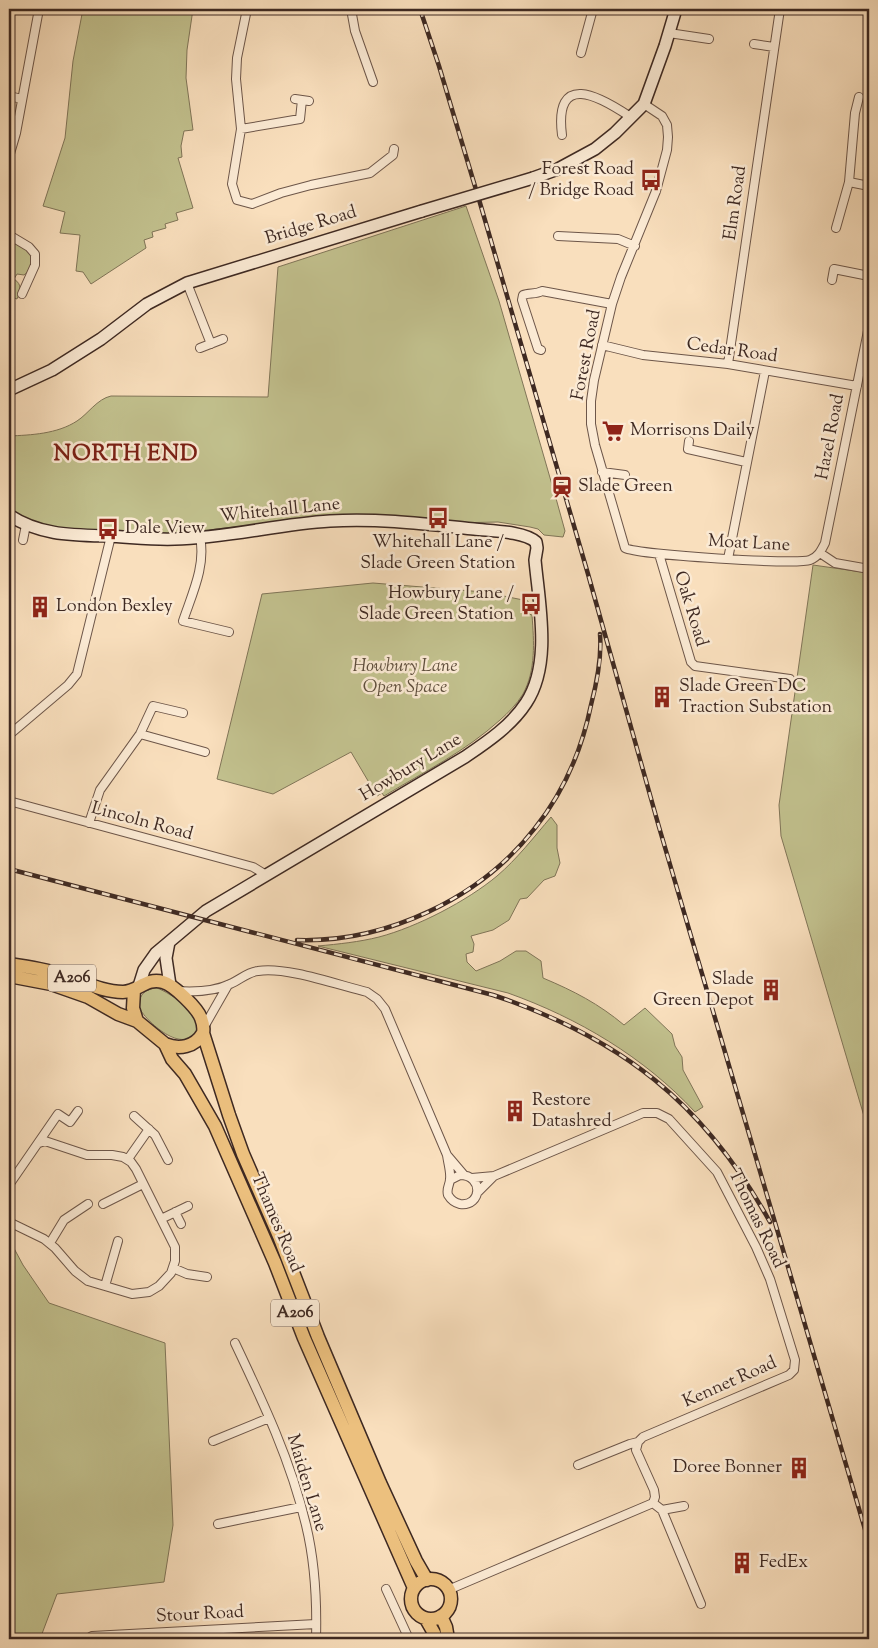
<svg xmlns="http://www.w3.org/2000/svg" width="878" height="1648" font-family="'Sorts Mill Goudy',serif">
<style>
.green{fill:#c2c18e;stroke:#807558}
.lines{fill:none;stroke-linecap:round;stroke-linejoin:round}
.street-casing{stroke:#6d5649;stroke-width:10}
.secondary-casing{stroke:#3e2922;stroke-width:14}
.primary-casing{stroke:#3e2922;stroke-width:15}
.street{stroke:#fbead4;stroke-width:8}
.secondary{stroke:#fbead4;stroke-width:11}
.primary{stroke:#ecc07e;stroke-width:12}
.rail-casing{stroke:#3e2922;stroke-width:4.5}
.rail{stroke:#fbead4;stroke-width:2.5;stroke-dasharray:8;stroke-linecap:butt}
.secondary-bridge-casing{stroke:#3e2922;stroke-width:14;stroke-linecap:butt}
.secondary-bridge{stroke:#fbead4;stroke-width:11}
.labels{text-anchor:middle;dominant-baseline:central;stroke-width:5;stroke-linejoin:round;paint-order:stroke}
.shield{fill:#fbead4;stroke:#776357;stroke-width:1}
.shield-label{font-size:16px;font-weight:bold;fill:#3e2922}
.poi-label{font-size:18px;fill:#3e2922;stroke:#fbead4;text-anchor:start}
.street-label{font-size:18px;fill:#3e2922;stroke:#fbead4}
.park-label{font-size:18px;font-style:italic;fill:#5f4f3d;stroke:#fbead4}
.district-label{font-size:22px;font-weight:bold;letter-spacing:1px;fill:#7a1f14;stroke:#fbead4}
</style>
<rect width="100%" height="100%" fill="#f9dfbd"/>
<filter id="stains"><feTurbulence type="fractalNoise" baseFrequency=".004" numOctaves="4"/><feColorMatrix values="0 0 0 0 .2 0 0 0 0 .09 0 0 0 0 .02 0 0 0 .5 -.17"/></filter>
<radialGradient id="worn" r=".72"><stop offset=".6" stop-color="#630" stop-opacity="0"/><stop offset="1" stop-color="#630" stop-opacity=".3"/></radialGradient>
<path class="green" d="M83 9H193L187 50 186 78 193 130 184 131 181 146 182 157 178 158 193 208 176 213 178 220 165 224 166 228 152 232 153 237 144 240 146 248 91 284 83 272 76 271 80 235 60 233 65 212 43 206 65 138 73 61Z
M466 206 499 301 557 502 565 531 563 537 544 535 538 529 530 527 498 522 452 523 328 517 216 529 196 533 150 534 117 532 116 530H110L109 532 44 529 9 510V436C31 435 57 434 77 421 88 414 97 399 111 396L268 397 278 267Z
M9 238 30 251 33 259 29 271 24 275 17 274 14 279C23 285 20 291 17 299L9 296Z
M813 565 869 573V1133L781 836 779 805Z
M373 583 484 592 528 601 529 614 532 615C534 642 536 670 523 694 517 704 508 713 500 720 466 751 424 772 384 796L382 793 377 796 351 752 273 794 217 779 262 594Z
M551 817 557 825V848L560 863 555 876 544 880 527 898 520 899 509 920 493 930 471 936 474 944 473 952 466 954 467 962 476 971 500 961 516 951H526L541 961 543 978C574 991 599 1004 624 1025L645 1008 672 1034 675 1046 682 1057 683 1070 703 1107 695 1112C644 1057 578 1018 508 993L318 946C339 944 359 942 379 937 417 927 467 901 497 876 517 859 534 837 551 817Z
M157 988C172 994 199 1012 197 1030 184 1056 146 1022 138 1006 140 994 145 989 157 988Z
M9 1239 23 1265 49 1303 165 1343 173 1525 164 1582 57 1594 40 1639H9Z"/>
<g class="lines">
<g class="street-casing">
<path id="street" d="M247 9 237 58 236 79 241 129 232 184 237 200 252 204 281 193 311 185 370 173 393 155 394 149
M351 9 355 31 373 82
M669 33 709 39
M754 44 774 47
M581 53 593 9
M9 96 22 99
M295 99 309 101
M644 104 662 116 667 125 668 137 667 150 656 191 621 277 612 304 594 380 591 401V424L595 445 625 548C639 555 797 565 810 560 818 557 821 551 825 543L869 326
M241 129 300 119 302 100
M562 135C554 71 599 96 629 116
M9 157 16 133 39 9
M849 182 869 186
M836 228 849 182 855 113 859 97
M9 235 29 247 35 254V265L22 294
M558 236 618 239 635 246
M832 280 834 269 869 276
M187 283 211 344
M602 345 643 355 728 364 857 386
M200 348 223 339
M541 350 538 349 522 300 523 295C529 292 535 295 542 291L612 304
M728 364 780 9
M689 441 688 449 746 462
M602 472 625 475
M200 537C206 566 192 594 183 621L229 632
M23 540 26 525
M820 553 835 563 869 569
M659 554 691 662 695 666 790 679
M728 559 765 371
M140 734 205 752
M9 735 68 685 77 674 111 536
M9 801 253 867 266 875
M89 823 100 790 140 734 153 706 183 713
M177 991C194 992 214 992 230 984 240 980 247 972 258 971 285 966 338 985 367 992L377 999 385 1009 447 1155C448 1163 451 1172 450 1179 450 1185 446 1188 448 1195 451 1200 455 1203 460 1204 482 1207 484 1175 460 1175L450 1180
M204 1027 228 985
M134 1116 155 1135 168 1160
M447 1155 464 1175
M128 1159 149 1129
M472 1178 494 1176 643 1113H657L669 1119 717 1172 756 1247 770 1279 795 1360 794 1370 789 1375 643 1437 638 1442 630 1444 578 1465
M9 1185 58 1114 70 1122 78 1111
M477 1193 494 1176
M103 1204 143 1184
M175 1212 181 1224
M161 1219 188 1206
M9 1222 44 1239 55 1248 75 1271 88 1281 132 1294 149 1292 159 1286 171 1273 175 1261V1247L136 1169 131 1162 123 1157 112 1155H87L45 1141 39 1143
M50 1243 64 1220 88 1204
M173 1268 187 1274 207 1277
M105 1286 118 1241
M235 1343C263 1402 291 1461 306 1525 315 1562 317 1602 316 1639
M213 1441 269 1418
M638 1442 636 1450 654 1490 655 1497 653 1503 662 1510 684 1506
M662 1510 701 1604
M218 1524 301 1507
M386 1589 409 1639
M448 1590 653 1503
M87 1639 92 1636 316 1624"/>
</g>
<g class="secondary-casing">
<path id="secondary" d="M533 178 558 169 595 149 615 133 644 104 665 46 676 9
M9 390 52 370 101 339 147 304 187 283 422 211
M9 515C39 535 71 535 107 536 130 537 153 540 175 539 227 538 278 524 330 521 378 518 426 524 474 529 490 531 524 531 536 542L537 548 535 560C539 604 552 664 526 703 511 726 487 742 465 757L206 911 156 953 144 970 139 986
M169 942 166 958 170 985"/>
</g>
<g class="primary-casing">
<path id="primary" d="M9 964C29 967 49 970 68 977 86 983 104 992 123 992 138 992 146 977 163 982 174 985 197 1008 201 1018 203 1023 204 1028 203 1033L229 1115 243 1154 279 1236 318 1337 380 1483 416 1561 427 1580
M9 976 51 984 88 997 118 1014 137 1021 165 1044C179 1050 195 1047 203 1033
M134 990 133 1008 137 1021
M165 1044 172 1059 185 1074 215 1126 275 1263 304 1338 414 1588
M411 1599a20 20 0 1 1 40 0a20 20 0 1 1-40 0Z
M441 1616 446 1627 448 1639
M426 1619 434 1633 436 1639"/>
</g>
<use href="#street" class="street"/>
<use href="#secondary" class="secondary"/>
<use href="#primary" class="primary"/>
<g class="rail-casing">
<path id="rail" d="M420 9 439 66 480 203 588 574 659 827 869 1543
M9 869 493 995C621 1038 704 1103 770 1222
M297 940C386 943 481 898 535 828 563 793 582 749 591 705 597 682 602 658 600 634"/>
</g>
<use href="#rail" class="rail"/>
<g class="secondary-bridge-casing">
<path id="secondary-bridge" d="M422 211 533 178"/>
</g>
<use href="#secondary-bridge" class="secondary-bridge"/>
</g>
<defs>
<g id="bus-bare" transform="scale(1.725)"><path d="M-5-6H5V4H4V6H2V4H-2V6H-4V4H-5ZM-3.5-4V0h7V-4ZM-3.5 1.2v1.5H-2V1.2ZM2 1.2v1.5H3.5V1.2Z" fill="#8f2418" stroke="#fbead4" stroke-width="2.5" paint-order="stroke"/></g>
<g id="supermarket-bare" transform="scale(1.725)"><path d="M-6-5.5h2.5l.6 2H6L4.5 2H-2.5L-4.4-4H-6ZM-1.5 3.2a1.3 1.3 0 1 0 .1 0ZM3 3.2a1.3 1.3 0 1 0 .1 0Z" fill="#8f2418" stroke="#fbead4" stroke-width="2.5" paint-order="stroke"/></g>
<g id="station-bare" transform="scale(1.725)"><path d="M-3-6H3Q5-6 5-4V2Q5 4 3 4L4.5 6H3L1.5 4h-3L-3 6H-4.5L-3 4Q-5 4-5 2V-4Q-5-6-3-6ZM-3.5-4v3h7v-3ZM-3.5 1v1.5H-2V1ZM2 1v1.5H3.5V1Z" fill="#8f2418" stroke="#fbead4" stroke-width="2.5" paint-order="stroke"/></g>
<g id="building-bare" transform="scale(1.725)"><path d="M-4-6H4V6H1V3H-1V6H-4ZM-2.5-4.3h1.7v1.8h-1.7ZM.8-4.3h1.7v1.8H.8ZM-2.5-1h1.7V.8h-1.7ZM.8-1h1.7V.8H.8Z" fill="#8f2418" stroke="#fbead4" stroke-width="2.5" paint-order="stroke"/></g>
</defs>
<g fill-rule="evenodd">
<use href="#bus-bare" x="651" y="180"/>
<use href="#supermarket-bare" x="613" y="431"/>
<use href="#station-bare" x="562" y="487"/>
<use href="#bus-bare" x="438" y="518"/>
<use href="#bus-bare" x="108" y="529"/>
<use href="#bus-bare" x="531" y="604"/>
<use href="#building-bare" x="40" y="607"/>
<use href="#building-bare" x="662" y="697"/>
<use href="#building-bare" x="771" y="990"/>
<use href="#building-bare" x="515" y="1111"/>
<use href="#building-bare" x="799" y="1468"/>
<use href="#building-bare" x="742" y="1563"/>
</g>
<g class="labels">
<g class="shield">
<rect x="48" y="964.5" width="48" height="27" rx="4"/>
<rect x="271" y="1299.5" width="48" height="27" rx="4"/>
</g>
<g class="shield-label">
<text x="72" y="978">A206</text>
<text x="295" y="1313">A206</text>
</g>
<g class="poi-label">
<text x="634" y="170" text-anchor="end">Forest Road<tspan x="634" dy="21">/ Bridge Road</tspan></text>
<text x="630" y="431">Morrisons Daily</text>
<text x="578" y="487">Slade Green</text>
<text x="125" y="529">Dale View</text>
<text x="438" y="543" text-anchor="middle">Whitehall Lane /<tspan x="438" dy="21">Slade Green Station</tspan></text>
<text x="514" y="594" text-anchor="end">Howbury Lane /<tspan x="514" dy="21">Slade Green Station</tspan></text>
<text x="56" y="607">London Bexley</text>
<text x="679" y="687">Slade Green DC<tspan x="679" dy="21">Traction Substation</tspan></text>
<text x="754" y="980" text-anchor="end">Slade<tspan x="754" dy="21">Green Depot</tspan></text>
<text x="532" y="1101">Restore<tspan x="532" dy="21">Datashred</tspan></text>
<text x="782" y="1468" text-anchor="end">Doree Bonner</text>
<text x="759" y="1563">FedEx</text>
</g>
<g class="street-label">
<text transform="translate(736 203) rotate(-82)">Elm Road</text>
<text transform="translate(311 226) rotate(-17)">Bridge Road</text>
<text transform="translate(732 351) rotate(8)">Cedar Road</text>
<text transform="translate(587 355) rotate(-79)">Forest Road</text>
<text transform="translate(831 437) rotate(-79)">Hazel Road</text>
<text transform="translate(280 511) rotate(-6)">Whitehall Lane</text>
<text transform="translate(749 544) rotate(3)">Moat Lane</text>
<text transform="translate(690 609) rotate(73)">Oak Road</text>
<text transform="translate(411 768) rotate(-31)">Howbury Lane</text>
<text transform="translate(142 822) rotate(15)">Lincoln Road</text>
<text transform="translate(756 1219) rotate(64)">Thomas Road</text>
<text transform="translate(276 1223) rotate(67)">Thames Road</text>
<text transform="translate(730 1383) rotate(-24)">Kennet Road</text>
<text transform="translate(306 1483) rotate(73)">Maiden Lane</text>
<text transform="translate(200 1615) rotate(-3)">Stour Road</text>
</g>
<g class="park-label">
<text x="405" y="667">Howbury Lane<tspan x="405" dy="21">Open Space</tspan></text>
</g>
<g class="district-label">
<text x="126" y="455">NORTH END</text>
</g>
</g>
<rect width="878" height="1648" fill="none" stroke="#f9dfbd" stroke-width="30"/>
<rect x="10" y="10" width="858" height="1628" fill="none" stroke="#3e2922" stroke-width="2.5"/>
<rect x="15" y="15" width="848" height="1618" fill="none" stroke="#3e2922"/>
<rect width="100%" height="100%" filter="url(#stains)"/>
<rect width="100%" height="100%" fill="url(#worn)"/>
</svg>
